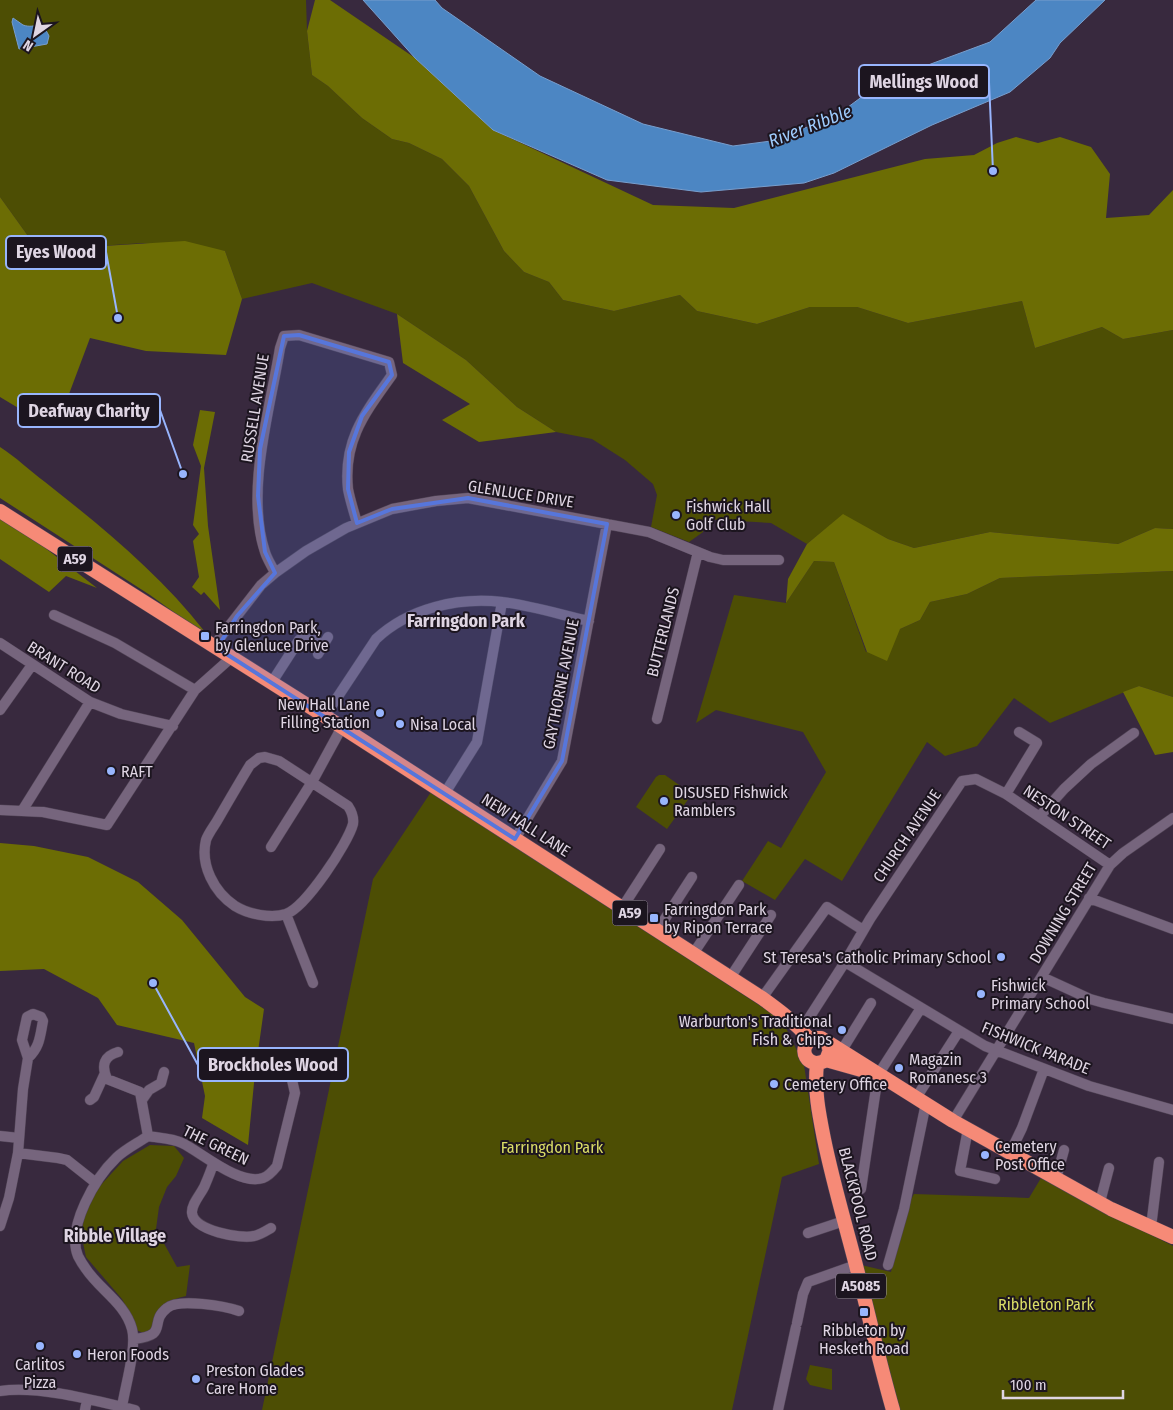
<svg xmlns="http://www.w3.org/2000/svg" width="1173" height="1410" font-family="'Fira Sans Condensed',sans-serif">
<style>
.green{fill:#4d4e04}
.forest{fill:#6c6d04}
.water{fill:#4c86c3;stroke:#789ecd}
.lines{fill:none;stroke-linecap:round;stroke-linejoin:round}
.minor-casing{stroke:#514456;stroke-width:11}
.highway-casing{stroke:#514456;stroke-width:15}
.minor{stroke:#76657d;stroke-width:10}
.highway{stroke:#f68a77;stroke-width:14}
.marked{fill:#5776db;fill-opacity:0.2;stroke:#5776db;stroke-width:4;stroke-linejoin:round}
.poi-dot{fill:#98b5fd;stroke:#1c151f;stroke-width:2}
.labels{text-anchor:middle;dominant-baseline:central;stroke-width:4;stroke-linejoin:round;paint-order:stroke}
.shield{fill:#1c151f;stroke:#a49ba8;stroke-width:1}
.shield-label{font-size:15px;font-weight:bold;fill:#dfd5e3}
.street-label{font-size:16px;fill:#dfd5e3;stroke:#1c151f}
.poi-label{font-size:16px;fill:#dfd5e3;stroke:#1c151f;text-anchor:start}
.park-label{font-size:16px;fill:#dadd66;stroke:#1c151f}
.water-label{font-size:18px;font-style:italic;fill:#9fccfe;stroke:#1c151f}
.neighbourhood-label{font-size:18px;font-weight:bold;fill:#dfd5e3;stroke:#1c151f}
.leader{fill:none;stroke:#98b5fd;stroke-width:2}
.callout-dot{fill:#98b5fd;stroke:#1c151f;stroke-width:2}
.callout{fill:#1c151f;stroke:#98b5fd;stroke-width:2}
.callout-label{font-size:18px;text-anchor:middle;font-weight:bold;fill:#dfd5e3}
</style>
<rect width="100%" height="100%" fill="#38293e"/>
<path class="green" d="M0 0H306L307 31 312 75 328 86 362 118 392 139 409 143 442 159 469 186 504 251 524 272 549 282 563 300 614 311 680 295 697 311 757 324 810 307H857L908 323 1022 301 1035 348 1102 327 1123 339 1173 330V529L1155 528 1118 544 990 532 914 548 888 539 843 515 807 544 771 523 703 519V532L689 542 651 527 657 495 653 484 625 460 592 439 556 432 517 407 466 360 397 314 312 283 242 299 225 251 143 243 38 250 0 197Z
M814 561 834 562 866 652 900 629 920 620 930 602 967 594 1000 578 1173 571V697L1139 686 1050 723 1014 698 977 746 945 756 927 742 842 881 805 859 775 900 742 881 768 841 781 848 826 772 803 732 716 710 696 723 734 595 786 603Z
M659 775H665L692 794 667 829 636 807 656 777Z
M431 792 782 1020 804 1065 819 1164 782 1177 732 1410H262L373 879Z
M150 1145 174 1146 184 1158 176 1176 167 1187 159 1207 156 1229 177 1267 190 1265 186 1296C169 1300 155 1305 155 1324L146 1334 136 1330 130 1314 122 1299 86 1257 82 1238 84 1214 99 1187 123 1161Z
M1041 1178 1173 1246V1410H899L861 1265 891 1272 907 1207 914 1194 1029 1198Z
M810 1365 832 1369V1390L810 1385 806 1379Z"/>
<path class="forest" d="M315 0H330L415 58 493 130 653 205 734 208 925 159 974 155 997 143 1016 137 1038 143 1060 137 1091 147 1110 174 1106 218 1149 215 1173 190V330L1123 339 1102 327 1035 348 1022 301 908 323 857 307H810L757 324 697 311 680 295 614 311 563 300 549 282 524 272 504 251 469 186 442 159 409 143 392 139 362 118 328 86 312 75 307 31Z
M0 197 38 250 185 241 225 251 242 299 226 355 146 351 90 338 69 394 30 415 0 397Z
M397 314 466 360 517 407 556 432 479 442 442 420 470 404 403 363Z
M200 410 215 412 204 468 208 526 220 610 204 592 201 595 192 587 199 577 193 541 199 534 193 525 201 466 193 445Z
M0 447C16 457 30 471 45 482 102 527 160 574 205 632L197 629 150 595 0 498Z
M0 513 97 588 66 576 49 592 0 559Z
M843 514 888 539 914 548 990 532 1118 544 1155 528 1173 529V571L1000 578 967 594 930 602 920 620 900 629 887 661 867 652 834 562 814 561 786 603 788 579 807 544Z
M1139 686 1173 697V752L1155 755 1123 692Z
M0 843 34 846 88 857 138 882 182 920 245 997 264 1009 255 1073 248 1145 202 1118 205 1096 194 1043 117 1025 98 998 44 969 0 971Z"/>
<path class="water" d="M363 0H435L442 8 540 76 643 124 733 146 771 141 836 116 871 90 920 68 990 42 1036 0H1105L1060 43 1050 58 1010 92 932 125 834 173 804 183 701 192 607 180 493 130 415 58Z
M13 18C16 20 20 23 23 25 37 30 40 17 49 36L47 44 19 49 12 22Z"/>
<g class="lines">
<g class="minor-casing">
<path id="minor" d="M275 573C272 566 267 559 265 552 245 492 270 410 280 348L284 336 299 335 389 362 392 375C365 413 343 440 348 489 350 500 354 512 357 523
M54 615 115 643 195 690
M0 643 90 702 121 714 173 726
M217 648 219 639 261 585 275 573 306 551 346 528 392 509 436 501 468 498 649 532 710 557 723 560H779
M318 654 328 637
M272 682 299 640 305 636 324 645
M0 710 32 665
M325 716 376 639C409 608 458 597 502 602 529 605 562 615 589 621
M657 719 698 552
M265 757 279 761 348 806C352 812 354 817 353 824 348 843 306 907 286 914 271 919 248 914 235 906 214 892 200 865 206 840 208 834 214 826 217 821 228 802 239 783 250 765L259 758Z
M445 793 477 742 502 602
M1006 794 1110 865
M0 810 43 812 107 825 195 690 232 657
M22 811 90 702
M1040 816 1064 789 1091 764 1134 733
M515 839 562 761 607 524
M271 847 312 782 342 727
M1089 898 1173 929
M622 908 660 849
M286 914 313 983
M657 931 692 877
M693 954 739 885
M845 962 985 1046 1089 1086 1173 1110
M1042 977 1090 999 1104 1003 1173 1019
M730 978 771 915
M762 998 827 907 863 930
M809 1018 845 962 870 919 962 781 976 779 1006 794 1037 743 1019 732
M842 1050 871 1003
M118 1052C104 1056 101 1065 107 1079L140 1092 148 1136
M916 1098 959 1031
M90 1100 94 1097 105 1073
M142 1100 149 1090 161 1083 164 1072
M953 1121 1110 865 1123 853 1173 818
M968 1129 960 1171 995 1179
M0 1136 19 1138
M18 1153 58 1158 67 1160 96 1183
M1010 1153 1022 1128 1044 1069
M213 1164C211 1171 208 1178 205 1185 202 1193 191 1204 192 1213 194 1231 240 1239 254 1236 260 1235 266 1231 271 1228
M1056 1179 1064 1150
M861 1189 878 1075 921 1008
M1100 1202 1109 1168
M0 1226 9 1198 18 1153 23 1089 28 1058 22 1040 27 1017 33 1014 41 1017 43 1021C40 1036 40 1047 28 1058
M1151 1227 1159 1162
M808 1233 844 1221
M888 1265 904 1209 926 1103
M797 1323 803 1294 808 1282 856 1265
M134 1339C170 1335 148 1323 167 1308 178 1298 225 1306 239 1311
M0 1391C39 1385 96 1401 135 1410
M122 1407C125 1387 137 1347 132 1329 125 1303 100 1290 86 1269 83 1265 80 1260 78 1256 66 1227 96 1177 116 1158 125 1149 138 1143 148 1136 159 1138 172 1138 182 1143 201 1152 239 1186 263 1178 269 1176 273 1171 277 1166L295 1093 292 1080
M85 1410 87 1400
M778 1410 796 1327"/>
</g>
<g class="highway-casing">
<path id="highway" d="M0 511 334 722 762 998C780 1011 796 1023 810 1040
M827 1043 830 1050 826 1060C808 1071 795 1048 813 1038H821L953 1121 1111 1209 1173 1237
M826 1060 865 1071
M817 1064C814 1090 819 1114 824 1139 832 1178 843 1216 853 1254 867 1306 878 1358 893 1410"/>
</g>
<use href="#minor" class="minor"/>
<use href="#highway" class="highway"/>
</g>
<path class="marked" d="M299 335 389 362 392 375 362 416 349 452 348 489 357 523 392 509 468 498 607 524 562 761 515 839 217 648 237 616 275 573 265 552 258 496 260 449 284 336Z"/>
<g class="poi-dot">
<circle cx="676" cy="515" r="5"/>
<rect x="200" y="631" width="10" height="10" rx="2.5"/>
<circle cx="380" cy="713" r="5"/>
<circle cx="400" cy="724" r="5"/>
<circle cx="111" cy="771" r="5"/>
<circle cx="664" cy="801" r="5"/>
<rect x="649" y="913" width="10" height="10" rx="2.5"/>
<circle cx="1001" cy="957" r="5"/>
<circle cx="981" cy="994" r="5"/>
<circle cx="842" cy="1030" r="5"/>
<circle cx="899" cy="1068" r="5"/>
<circle cx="774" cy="1084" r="5"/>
<circle cx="985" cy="1155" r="5"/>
<rect x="859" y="1307" width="10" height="10" rx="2.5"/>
<circle cx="40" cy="1346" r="5"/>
<circle cx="77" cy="1354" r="5"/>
<circle cx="196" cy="1379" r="5"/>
</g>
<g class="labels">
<g class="shield">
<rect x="57.5" y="546.5" width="35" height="25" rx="4"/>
<rect x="612.5" y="900.5" width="35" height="25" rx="4"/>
<rect x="836" y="1273.5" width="50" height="25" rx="4"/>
</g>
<g class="shield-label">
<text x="75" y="559">A59</text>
<text x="630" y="913">A59</text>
<text x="861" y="1286">A5085</text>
</g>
<g class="street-label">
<text transform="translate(255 408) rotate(-81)">RUSSELL AVENUE</text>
<text transform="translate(521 494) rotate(9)">GLENLUCE DRIVE</text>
<text transform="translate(663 632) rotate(-76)">BUTTERLANDS</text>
<text transform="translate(64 667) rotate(32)">BRANT ROAD</text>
<text transform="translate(561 684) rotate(-79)">GAYTHORNE AVENUE</text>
<text transform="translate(1067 817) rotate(34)">NESTON STREET</text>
<text transform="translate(526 825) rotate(33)">NEW HALL LANE</text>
<text transform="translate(907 836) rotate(-56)">CHURCH AVENUE</text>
<text transform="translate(1063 913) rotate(-59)">DOWNING STREET</text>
<text transform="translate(1036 1048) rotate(22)">FISHWICK PARADE</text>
<text transform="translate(216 1145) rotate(26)">THE GREEN</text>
<text transform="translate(858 1204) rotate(76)">BLACKPOOL ROAD</text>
</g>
<g class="poi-label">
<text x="686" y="506">Fishwick Hall<tspan x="686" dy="18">Golf Club</tspan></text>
<text x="215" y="627">Farringdon Park,<tspan x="215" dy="18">by Glenluce Drive</tspan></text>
<text x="370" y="704" text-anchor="end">New Hall Lane<tspan x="370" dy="18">Filling Station</tspan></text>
<text x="410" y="724">Nisa Local</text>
<text x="121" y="771">RAFT</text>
<text x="674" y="792">DISUSED Fishwick<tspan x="674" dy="18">Ramblers</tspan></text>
<text x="664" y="909">Farringdon Park<tspan x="664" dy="18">by Ripon Terrace</tspan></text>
<text x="991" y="957" text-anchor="end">St Teresa's Catholic Primary School</text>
<text x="991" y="985">Fishwick<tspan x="991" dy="18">Primary School</tspan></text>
<text x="832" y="1021" text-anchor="end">Warburton's Traditional<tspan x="832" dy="18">Fish &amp; Chips</tspan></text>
<text x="909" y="1059">Magazin<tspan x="909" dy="18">Romanesc 3</tspan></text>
<text x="784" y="1084">Cemetery Office</text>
<text x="995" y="1146">Cemetery<tspan x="995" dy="18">Post Office</tspan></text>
<text x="864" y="1330" text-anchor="middle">Ribbleton by<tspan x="864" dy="18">Hesketh Road</tspan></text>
<text x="87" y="1354">Heron Foods</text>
<text x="40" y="1364" text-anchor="middle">Carlitos<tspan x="40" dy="18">Pizza</tspan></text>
<text x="206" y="1370">Preston Glades<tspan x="206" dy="18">Care Home</tspan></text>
</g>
<g class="park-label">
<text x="552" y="1147">Farringdon Park</text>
<text x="1046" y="1304">Ribbleton Park</text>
</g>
<g class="water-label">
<text transform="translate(810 126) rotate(-21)">River Ribble</text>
</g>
<g class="neighbourhood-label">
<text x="466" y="621">Farringdon Park</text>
<text x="115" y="1236">Ribble Village</text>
</g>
</g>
<path class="leader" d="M993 171L989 82M118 318L106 252M183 474L160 410M153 983L198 1065"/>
<g class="callout-dot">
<circle cx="993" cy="171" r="5"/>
<circle cx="118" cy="318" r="5"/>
<circle cx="183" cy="474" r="5"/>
<circle cx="153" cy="983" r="5"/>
</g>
<g class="callout">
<rect x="859" y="65" width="130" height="33" rx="5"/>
<rect x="6" y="236" width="100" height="33" rx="5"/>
<rect x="18" y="394" width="142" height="33" rx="5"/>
<rect x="198" y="1048" width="150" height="33" rx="5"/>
</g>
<g class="callout-label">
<text x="924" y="88">Mellings Wood</text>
<text x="56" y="258">Eyes Wood</text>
<text x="89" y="417">Deafway Charity</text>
<text x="273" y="1071">Brockholes Wood</text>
</g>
<g transform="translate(35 35) rotate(213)" stroke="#1c151f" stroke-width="4" paint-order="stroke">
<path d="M0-4L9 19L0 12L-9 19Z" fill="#dfd5e3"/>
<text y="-8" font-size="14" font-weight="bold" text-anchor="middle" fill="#dfd5e3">N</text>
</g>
<path d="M1003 1390v8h120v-8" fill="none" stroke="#dfd5e3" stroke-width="2.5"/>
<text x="1010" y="1390" font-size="15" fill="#dfd5e3" stroke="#1c151f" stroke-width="4" paint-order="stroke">100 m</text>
</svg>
